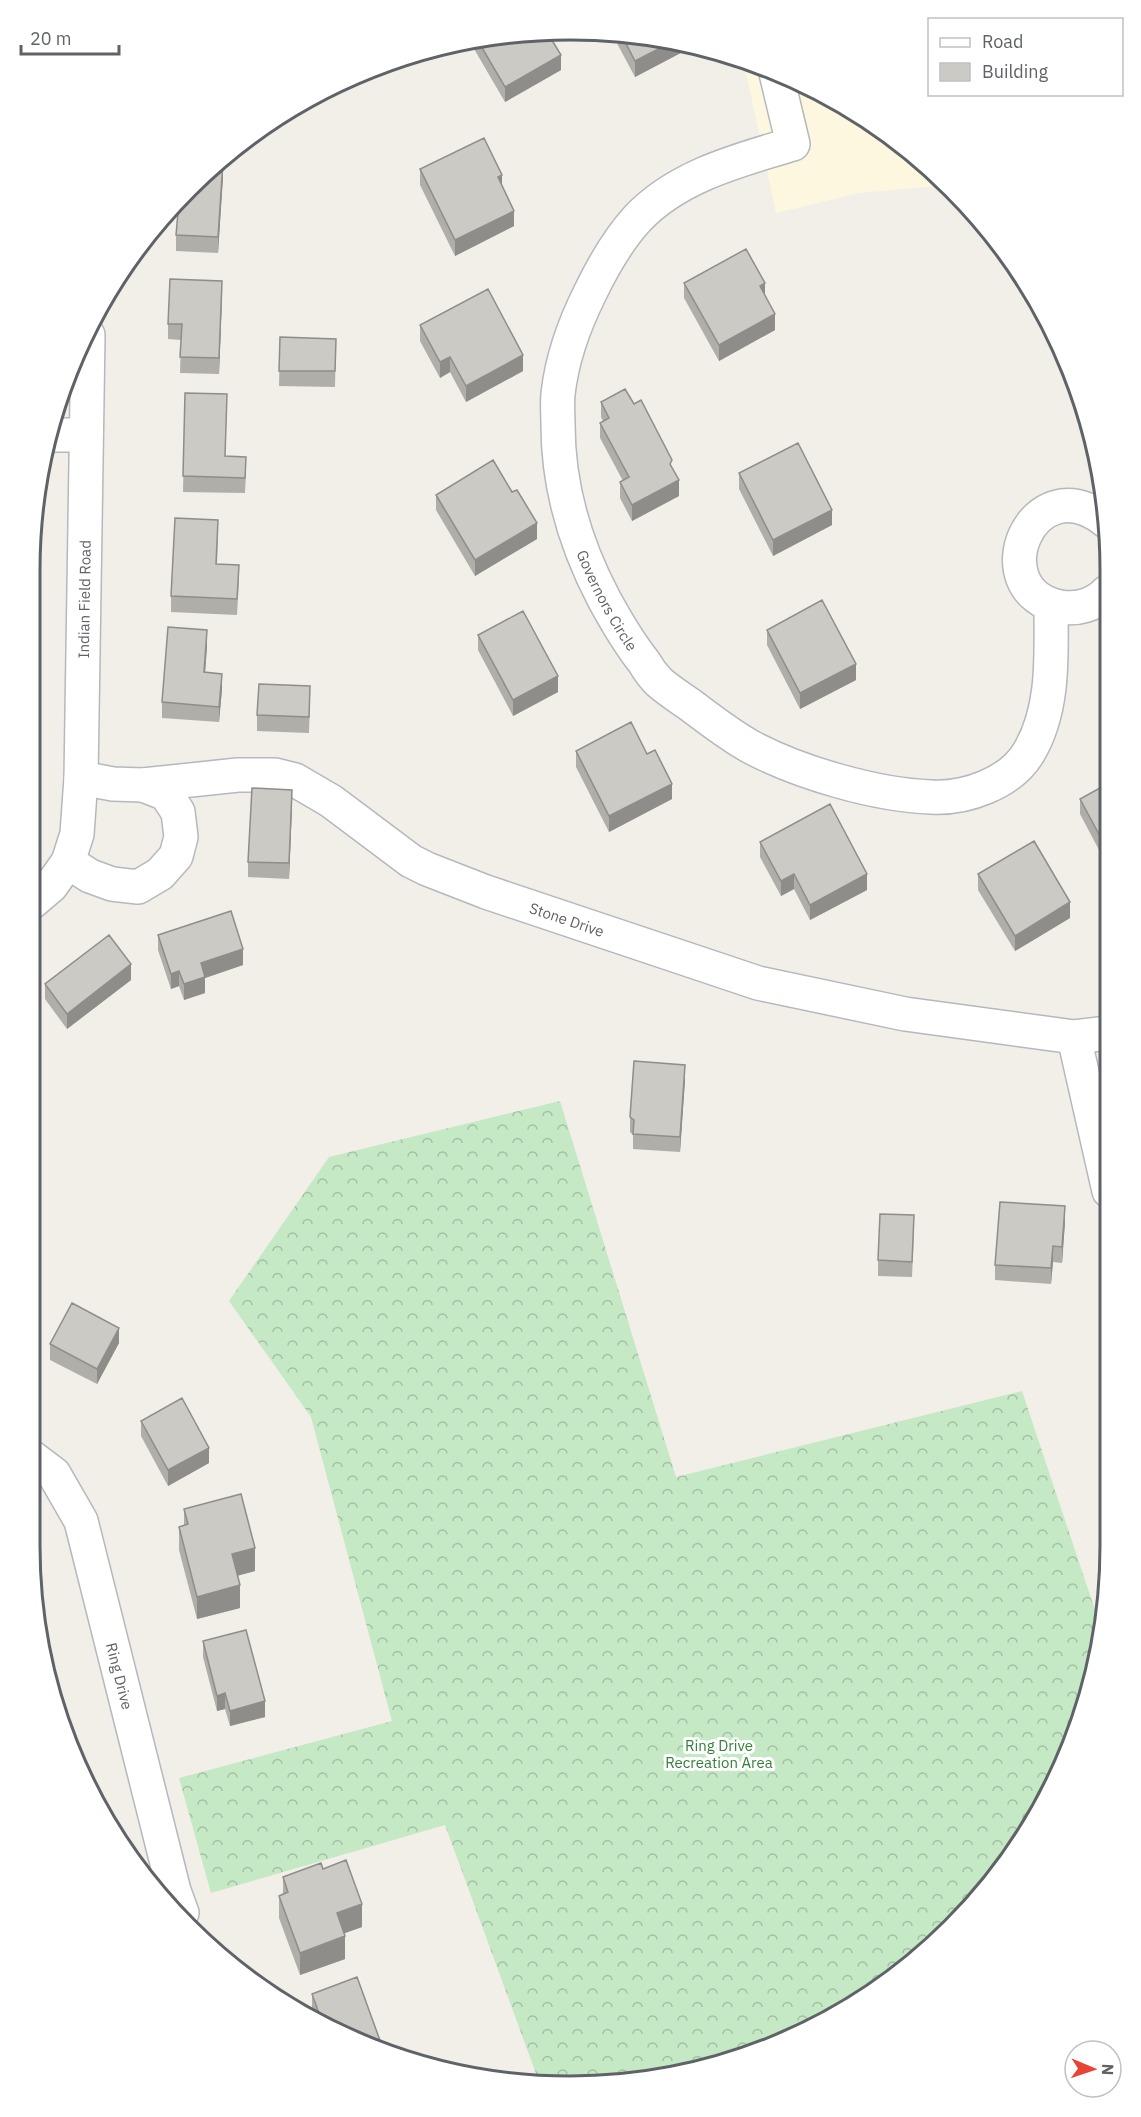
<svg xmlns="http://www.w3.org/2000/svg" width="1141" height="2117" font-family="'IBM Plex Sans',sans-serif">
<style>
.commercial{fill:#fef7e0}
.forest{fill:url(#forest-crowns)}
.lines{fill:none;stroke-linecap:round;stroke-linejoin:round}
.minor-casing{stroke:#b5b8bc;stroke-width:36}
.path{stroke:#9cc7a9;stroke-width:4;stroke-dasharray:6 3;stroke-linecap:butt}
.minor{stroke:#fff;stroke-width:33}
.wall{fill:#afaea9}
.shaded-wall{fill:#8f8d8a}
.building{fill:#cccac5;stroke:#8f8d8a;stroke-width:1.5}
.labels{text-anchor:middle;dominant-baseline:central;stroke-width:6;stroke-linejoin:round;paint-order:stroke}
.street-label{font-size:15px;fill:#5f6368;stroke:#fff}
.park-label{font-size:15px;fill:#348238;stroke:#fff}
.rim{fill:none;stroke:#5f6368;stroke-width:3}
</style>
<defs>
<pattern id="forest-crowns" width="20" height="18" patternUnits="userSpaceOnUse" patternTransform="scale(1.5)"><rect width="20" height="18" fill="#c5e8c5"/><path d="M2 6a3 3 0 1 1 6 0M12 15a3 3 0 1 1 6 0" fill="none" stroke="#a3c0a4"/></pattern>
</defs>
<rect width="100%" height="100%" fill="#f1efe8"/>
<path class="commercial" d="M743 58 840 102 948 185 859 193 776 213Z"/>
<path class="forest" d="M560 1101 676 1477 1022 1391 1102 1631 1092 1687 1039 1816 927 1953 778 2046 606 2086 538 2079 445 1825 211 1893 179 1778 392 1721 311 1417 229 1301 329 1157Z"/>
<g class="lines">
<g class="minor-casing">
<g id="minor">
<path id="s1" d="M776 73 793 144C739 160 677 176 637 219 617 241 603 266 590 293 574 325 562 358 558 394 557 404 558 415 558 425 558 487 575 544 604 599 616 621 628 642 644 662 648 669 653 676 659 682 668 690 679 697 689 704 709 719 729 735 751 747 800 773 876 795 931 797 966 799 1011 783 1029 752 1055 708 1051 654 1051 605"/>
<path d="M48 435H86"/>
<path d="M1106 521C1031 462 980 591 1060 607 1077 610 1095 605 1107 592"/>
<path id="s2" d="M81 778 113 784 143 785 238 775H275L295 780 331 801 411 861 427 869 486 892 758 983 905 1014 1074 1037 1108 1033"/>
<path d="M68 862 90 876 112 884 138 887 160 874 176 856 181 837 178 812 166 794 143 785"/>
<path id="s3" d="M31 903 51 886 68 862 77 834 81 778 88 335"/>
<path d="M1074 1037 1109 1191"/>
<path id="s4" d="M30 1456 54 1474 81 1521 174 1891 182 1913"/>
</g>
</g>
<path class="path" d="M886 137 887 142"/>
<use href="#minor" class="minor"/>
</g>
<path class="wall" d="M535 31 561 70 505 102 470 42Z
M612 34 641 35 692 47 635 77Z
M420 169 502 186 514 226 455 256 420 185Z
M223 177 218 253 176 251V235Z
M684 283 775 330 719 361 684 298Z
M222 296 219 374 180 373 181 340 168 339V324Z
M420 325 523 371 466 402 450 372 440 378 420 341Z
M280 337 336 339 335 387 279 386Z
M185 393 226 456 246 473 245 493 183 492Z
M601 402 634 404 672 467 679 496 632 521 620 498V482L623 481 600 438V423L603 421 601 417Z
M739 473 832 525 773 556 739 489Z
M436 495 537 539 475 576 436 510Z
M218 536 217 564 239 580 237 615 171 612V596Z
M767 630 856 680 800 709 767 645Z
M478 635 558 692 513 716 478 650Z
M207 646 205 672 222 689 219 722 162 718V702Z
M310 702 309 733 257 731V715Z
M576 751 647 754 672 799 609 832 576 767Z
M1107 784 1108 867 1080 814V799Z
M292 805 289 879 248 877V862Z
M760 842 867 890 810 920 794 889 781 896 760 857Z
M978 874 1070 918 1015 951 978 890Z
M158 935 243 965 205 978V993L184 1000 179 986 171 989 158 950Z
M131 980 67 1029 45 999V984Z
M685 1080 680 1152 633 1149V1135L630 1132V1117Z
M1065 1222 1062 1263 1053 1262 1051 1284 995 1280V1265Z
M914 1231 912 1277 878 1276V1260Z
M119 1343 97 1384 50 1360V1344Z
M141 1421 209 1463 168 1486 141 1436Z
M184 1509 255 1571 237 1576 240 1608 197 1619 179 1550V1527L184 1525Z
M203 1641 265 1717 230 1726 225 1709 217 1711 203 1657Z
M323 1869 362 1927 344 1933 345 1959 300 1975 279 1918V1896L283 1894V1877Z
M312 1994 382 2046 314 2016 312 2009Z"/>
<path class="shaded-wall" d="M672 42 692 47 635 77V61Z
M561 55V70L505 102V87Z
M223 162V177L218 253V237Z
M502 175V191L498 177Z
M514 211V226L455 256V240Z
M222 281V296L219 374V358Z
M765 283V299L760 286Z
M775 314V330L719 361V345Z
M523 355V371L466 402V386Z
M450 357V372L440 378V362Z
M679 480V496L632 521V505Z
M832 510V525L773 556V540Z
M537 523V539L475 576V560Z
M207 630V646L204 688V672Z
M856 664V680L800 709V693Z
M222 674V689L219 722V707Z
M558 676V692L513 716V700Z
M672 784V799L609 832V816Z
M292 790V805L289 879V863Z
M794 874V889L781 896V881Z
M867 874V890L810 920V905Z
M1070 902V918L1015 951V936Z
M243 949V965L205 978V993L184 1000V984L201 963Z
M131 964V980L67 1029V1014Z
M179 971V986L171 989V974Z
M685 1065V1080L680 1152V1137Z
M1065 1206V1222L1062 1263V1247Z
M1053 1246V1262L1051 1284V1268Z
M119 1328V1343L97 1384V1369Z
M209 1448V1463L168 1486V1470Z
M255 1548V1571L232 1577V1554Z
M240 1585V1608L197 1619V1597Z
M225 1693V1709L217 1711V1696Z
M265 1701V1717L230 1726V1711Z
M362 1904V1927L337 1936V1913Z
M345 1936V1959L300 1975V1953Z"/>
<path class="building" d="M535 31 547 32 561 55 505 87 478 41Z
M621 34 641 35 672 42 635 61Z
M484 138 502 175 498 177 514 211 455 240 420 169Z
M220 161 223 162 218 237 176 235 179 201Z
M746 249 765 283 760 286 775 314 719 345 684 283Z
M170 279 222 281 219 358 180 357 182 324H168Z
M488 289 523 355 466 386 450 357 440 362 420 325Z
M280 337 336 339 335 371H279Z
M625 389 634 404 641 400 672 460 670 464 679 480 632 505 620 482 629 477 600 423 609 418 601 402Z
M185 393 227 394 225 456 246 457 245 478 183 476Z
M798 443 832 510 773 540 739 473Z
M493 460 512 492 517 490 537 523 475 560 436 495Z
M175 518 218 520 216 564 239 565 237 599 171 596Z
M822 600 856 664 800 693 767 630Z
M523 611 558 676 513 700 478 635Z
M168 627 207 630 204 672 222 674 219 707 162 702Z
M259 684 310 686 309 717 257 715Z
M631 722 647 754 655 750 672 784 609 816 576 751Z
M1107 784 1108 851 1080 799Z
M252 788 292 790 289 863 248 862Z
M830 804 867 874 810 905 794 874 781 881 760 842Z
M1034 841 1070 902 1015 936 978 874Z
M231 911 243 949 201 963 205 977 184 984 179 971 171 974 158 935Z
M109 935 131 964 67 1014 45 984Z
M634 1061 685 1065 680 1137 633 1134 634 1120 630 1117Z
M1000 1202 1065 1206 1062 1247 1053 1246 1051 1268 995 1265Z
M880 1214 914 1215 912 1262 878 1260Z
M72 1303 119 1328 97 1369 50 1344Z
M182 1398 209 1448 168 1470 141 1421Z
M241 1494 255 1548 232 1554 240 1585 197 1597 179 1527 188 1524 184 1509Z
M246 1630 265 1701 230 1711 225 1693 217 1696 203 1641Z
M346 1860 362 1904 337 1913 345 1936 300 1953 279 1896 288 1892 283 1877 321 1863 323 1869Z
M357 1977 382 2046 321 2019 312 1994Z
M454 2064 457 2071 439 2069Z"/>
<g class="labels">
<g class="street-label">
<text stroke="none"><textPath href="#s3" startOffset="320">Indian Field Road</textPath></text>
<text stroke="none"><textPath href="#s1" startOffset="658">Governors Circle</textPath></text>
<text stroke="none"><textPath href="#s2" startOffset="524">Stone Drive</textPath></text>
<text stroke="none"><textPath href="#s4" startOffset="244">Ring Drive</textPath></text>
</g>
<g class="park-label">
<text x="719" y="1745">Ring Drive<tspan x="719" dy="17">Recreation Area</tspan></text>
</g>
</g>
<path d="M0 0H1141V2117H0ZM570 40H570A530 530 0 0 1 1100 570V1546A530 530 0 0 1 570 2076H570A530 530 0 0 1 40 1546V570A530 530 0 0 1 570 40Z" fill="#fff" fill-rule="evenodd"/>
<path class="rim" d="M570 40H570A530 530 0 0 1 1100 570V1546A530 530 0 0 1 570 2076H570A530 530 0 0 1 40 1546V570A530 530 0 0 1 570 40Z"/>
<rect x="928" y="18" width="195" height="78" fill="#ffffff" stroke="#bfc1c3" stroke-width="1.5"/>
<rect x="940" y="38" width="30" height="9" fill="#ffffff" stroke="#bfc1c3" stroke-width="1.5"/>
<text x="982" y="48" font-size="18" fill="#5f6368">Road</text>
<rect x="940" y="63" width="30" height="18" fill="#cccac5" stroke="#bfc1c3" stroke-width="1.5"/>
<text x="982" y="78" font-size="18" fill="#5f6368">Building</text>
<g transform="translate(1093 2069) rotate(92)"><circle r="28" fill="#ffffff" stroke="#bfc1c3" stroke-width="1.5"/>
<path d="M0-4.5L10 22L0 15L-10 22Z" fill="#ea4335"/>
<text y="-9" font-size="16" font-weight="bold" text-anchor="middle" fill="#5f6368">N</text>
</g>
<path d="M21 45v9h98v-9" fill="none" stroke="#5f6368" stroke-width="3"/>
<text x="30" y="45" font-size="18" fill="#5f6368" stroke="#ffffff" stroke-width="4.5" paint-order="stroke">20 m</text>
</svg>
